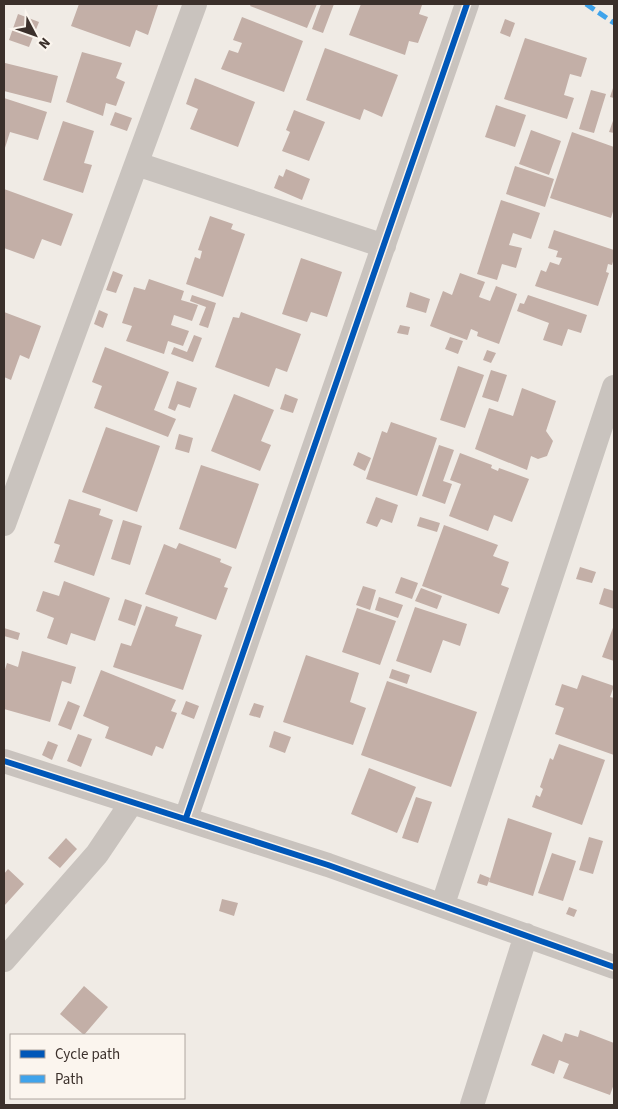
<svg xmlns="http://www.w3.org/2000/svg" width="618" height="1109" font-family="'Source Sans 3',sans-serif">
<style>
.building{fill:#c3afa7}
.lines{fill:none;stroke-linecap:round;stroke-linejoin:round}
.minor{stroke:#c9c3be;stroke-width:24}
.quiet{stroke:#3fa3eb;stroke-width:5;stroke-dasharray:10 5;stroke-linecap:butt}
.cycleway-casing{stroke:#fbf5ee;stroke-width:9}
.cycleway{stroke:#0057b8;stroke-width:6}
</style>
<rect width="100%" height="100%" fill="#f0ebe5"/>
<path class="building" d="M79 4H154L158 5 148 35 136 30 130 47 71 26Z
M251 4H317L307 28 250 6Z
M321 4H334L323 33 312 29Z
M361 4 422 5 419 14 428 17 418 43 409 41 405 55 349 35Z
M18 14 39 22 29 47 9 40Z
M242 17 303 41 284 92 221 69 229 50 238 53 242 43 233 40Z
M505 19 515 23 510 37 500 33Z
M525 38 587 58 581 77 570 74 564 95 574 98 567 119 504 99Z
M325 48 398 75 382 117 364 109 360 120 306 100Z
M82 52 122 63 116 78 125 82 116 106 106 103 103 116 66 102Z
M5 63 58 76 51 103 4 91Z
M195 78 255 102 238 147 190 129 198 109 186 104Z
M614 85V98L610 97Z
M591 90 606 94 594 133 579 129Z
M4 98 47 112 38 140 10 132 4 151Z
M496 105 526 115 515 147 485 137Z
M294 110 325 122 309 161 282 151 290 132 286 130Z
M115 112 132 118 127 131 110 125Z
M614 118V133L609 132Z
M63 121 94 131 84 163 92 165 83 193 43 180Z
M531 130 561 141 549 175 519 164Z
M572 132 614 147V208L611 218 550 198Z
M515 166 554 179 545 207 506 194Z
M286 169 310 179 302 200 274 188 279 175 283 177Z
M4 189 73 214 61 246 42 239 34 259 4 248Z
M501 200 540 213 531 239 513 233 509 245 522 248 516 268 502 264 497 280 477 274Z
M210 216 233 224 231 229 245 234 223 297 186 284 195 257 200 259 202 251 198 250Z
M554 230 614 250V258L612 265 608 264 606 272 609 273 598 306 535 286 541 270 546 272 550 262 559 265 562 258 556 257 558 251 548 248Z
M301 258 342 272 327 317 311 312 307 322 282 314Z
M113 271 123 275 116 293 106 290Z
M460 273 485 282 479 297 490 301 496 286 517 294 499 344 477 336 478 332 471 329 467 340 430 326 443 291 452 295Z
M149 279 184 291 181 300 198 305 192 321 174 315 171 325 189 331 183 346 168 341 164 354 126 341 132 326 122 323 134 287 145 290Z
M410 292 430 299 426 313 406 307Z
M192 295 216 303 208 328 199 325 206 307 190 301Z
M528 295 587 315 581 333 568 329 562 346 543 340 549 323 517 311 520 303 524 304Z
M99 310 108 314 103 328 94 324Z
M4 312 41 326 29 359 20 355 11 380 4 377Z
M241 312 301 334 287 372 276 368 269 387 215 367 233 317 239 318Z
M400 325 410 327 408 335 397 333Z
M194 335 202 338 193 362 171 354 174 347 187 352Z
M450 337 463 341 458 354 445 349Z
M105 347 169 372 154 410 176 419 168 437 94 408 102 386 92 382Z
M487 350 496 353 491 363 483 360Z
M458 366 484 375 465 428 440 420Z
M491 370 507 375 498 402 482 397Z
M177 381 197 388 190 408 178 404 175 411 168 408Z
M522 388 556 401 546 431 553 441 547 456 538 459 531 456 527 470 475 449 489 408 513 416Z
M234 394 274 410 261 441 271 445 260 471 211 451Z
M285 394 298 399 293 413 280 409Z
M391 422 437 438 417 496 366 479 382 431 387 433Z
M106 427 160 446 137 512 82 492Z
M179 434 193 438 189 453 175 449Z
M439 445 454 450 443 481 452 484 445 504 422 496Z
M358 452 371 458 365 471 353 465Z
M460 453 492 465 491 468 498 471 499 468 529 479 512 522 494 515 488 531 449 516 461 484 450 480Z
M201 465 259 484 236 549 179 529Z
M376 497 398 505 392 523 381 519 377 527 366 523Z
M69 499 101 509 99 515 113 520 94 576 54 562 60 545 54 543Z
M420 517 440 523 437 532 417 526Z
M123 520 142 526 130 565 111 559Z
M444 525 498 545 493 556 509 562 501 585 509 588 499 614 422 586Z
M179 543 221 559 220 562 232 567 224 587 228 588 216 620 145 594 164 544 176 549Z
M580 567 596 572 592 583 576 579Z
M401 577 418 583 412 599 395 593Z
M64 581 110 598 95 641 71 633 67 645 47 638 54 618 36 611 43 591 59 596Z
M363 586 376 590 370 610 356 605Z
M421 588 442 596 437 609 415 601Z
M604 588 614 591V609L599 604Z
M379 597 403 605 398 618 375 610Z
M125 599 142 605 135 626 118 620Z
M146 606 178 617 175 626 202 635 183 690 113 667 121 643 131 646Z
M415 607 467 624 460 646 443 640 431 673 396 661Z
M357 608 396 621 380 665 342 652Z
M614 625V661L602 657Z
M4 628 20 633 18 640 4 636Z
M22 651 76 667 71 684 62 681 50 722 4 709V673L7 663 18 667Z
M306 655 359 673 350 702 366 708 353 745 283 722Z
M392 669 410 675 407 684 389 678Z
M101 670 176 700 171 711 177 713 163 749 156 746 152 756 105 738 109 727 83 716Z
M582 675 614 686 610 697 614 698V755L555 734 564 708 555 705 562 684 577 689Z
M387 681 477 712 451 787 361 755Z
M68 701 80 706 71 730 58 725Z
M186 701 199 706 194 719 181 714Z
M254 703 264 706 260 718 249 715Z
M274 731 291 737 285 753 269 747Z
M78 734 92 739 81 767 67 761Z
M48 741 58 745 52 760 42 755Z
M559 744 605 760 582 825 532 807 536 795 540 797 543 789 540 787 550 758 553 760Z
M369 768 416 787 397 833 351 814Z
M416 797 432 802 418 843 402 838Z
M508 818 552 833 533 896 489 882Z
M589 837 603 841 593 874 579 870Z
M66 838 77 849 60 868 48 858Z
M552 853 576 861 563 901 538 893Z
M8 869 24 884 4 906V874Z
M480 874 490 878 487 886 477 883Z
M222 899 238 903 234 916 219 911Z
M569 907 577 910 574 917 566 914Z
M84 986 108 1007 84 1035 60 1014Z
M580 1030 614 1043V1084L610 1095 563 1078 569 1064 559 1060 554 1074 531 1065 543 1034 562 1042 565 1033 578 1037Z"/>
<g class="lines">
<path class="minor" d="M137 164 384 246
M4 524 195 4
M4 761 328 865 614 967
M186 818 467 4
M443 904 614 387
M4 960 97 854 132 802
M472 1105 526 935"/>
<path class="quiet" d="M586 4 614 23"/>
<g class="cycleway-casing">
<path id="cycleway" d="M4 761 328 865 614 967
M186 818 467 4"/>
</g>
<use href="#cycleway" class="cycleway"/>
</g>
<rect width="618" height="1109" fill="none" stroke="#3b302b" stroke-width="10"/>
<rect x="10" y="1034" width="175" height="65" fill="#fbf5ee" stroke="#aea6a0"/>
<rect x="20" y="1050" width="25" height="8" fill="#0057b8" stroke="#aea6a0"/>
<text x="55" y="1059" font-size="15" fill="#3b302b">Cycle path</text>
<rect x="20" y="1075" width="25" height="8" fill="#3fa3eb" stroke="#aea6a0"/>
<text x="55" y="1084" font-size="15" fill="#3b302b">Path</text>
<g transform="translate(35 35) rotate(131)" stroke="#fbf5ee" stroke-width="4" paint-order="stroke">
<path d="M0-4L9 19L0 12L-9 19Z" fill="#3b302b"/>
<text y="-8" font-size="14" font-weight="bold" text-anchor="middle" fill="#3b302b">N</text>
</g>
</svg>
